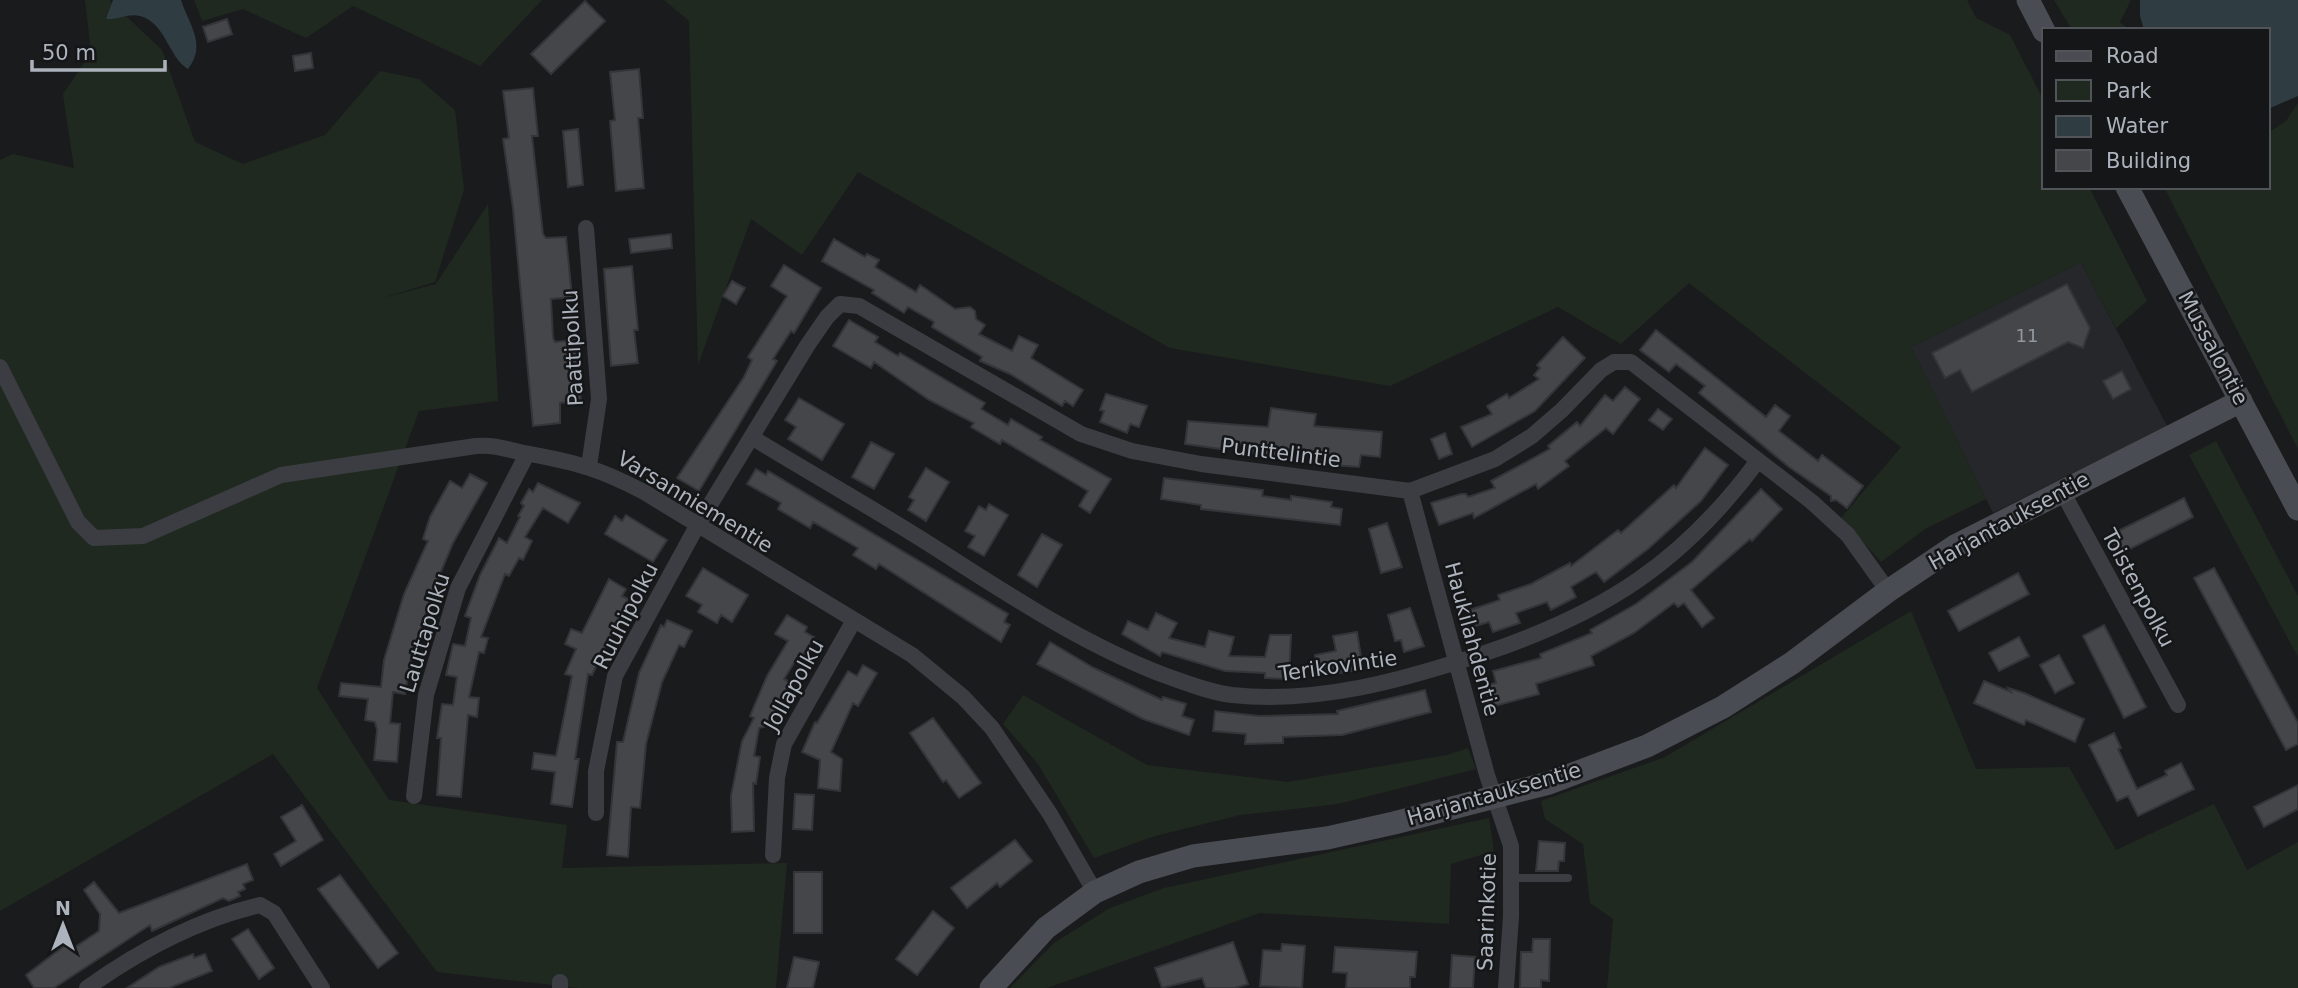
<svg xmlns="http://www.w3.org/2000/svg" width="2298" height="988" font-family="'DejaVu Sans',sans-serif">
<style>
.built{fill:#26272a}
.green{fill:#202920}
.water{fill:#2f3c42}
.building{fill:#44464a;stroke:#343539;stroke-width:2}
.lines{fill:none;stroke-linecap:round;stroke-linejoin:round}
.lane{stroke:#3b3d42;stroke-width:8}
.street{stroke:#3b3d42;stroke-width:16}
.secondary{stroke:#494c52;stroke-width:23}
.labels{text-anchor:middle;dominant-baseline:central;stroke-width:5;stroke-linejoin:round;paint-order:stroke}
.number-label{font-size:18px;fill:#9298a0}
.street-label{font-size:21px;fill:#acb3bd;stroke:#151618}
</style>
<rect width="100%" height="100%" fill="#1a1b1d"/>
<path class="built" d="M2081 262 2167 426 1993 513 1911 347Z"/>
<path class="green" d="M85 0H109L162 50 195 142 243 164 325 135 380 71 419 79 455 110 464 190 435 282 379 299 436 284 488 204 498 401 419 411 317 688 389 800 567 825 562 868 787 863 776 988H579L437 972 273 754 0 911V160L13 154 74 168 63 94 91 53Z
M194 0H542L480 66 353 6 306 38 243 9 202 21Z
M664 0H1967L1976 18 2010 35 2044 101V187H2089L2147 301 2116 328 2081 262 1911 347 1986 499 1925 529 1881 562 1841 518 1901 447 1689 283 1621 344 1558 307 1390 386 1170 348 858 172 802 255 751 219 698 365 689 21Z
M2054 0H2131L2120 22 2129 30H2072Z
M2298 103V449L2164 187H2268V133L2286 121Z
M2216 441 2298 596V657L2189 455Z
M1911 611 1976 769 2069 767 2116 850 2214 804 2247 870 2298 842V988H1607L1613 919 1590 903 1583 844 1545 819 1541 801 1665 757Z
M1023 695 1147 765 1288 782 1447 755 1468 748 1476 769 1338 804 1240 815 1155 836 1094 858 1038 764 1003 724Z
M1489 818 1494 851 1451 864 1449 924 1260 913 1047 988H1010L1054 943 1110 908 1164 888Z"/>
<path class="water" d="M113 0H181C189 25 207 44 188 69 168 57 166 23 140 16 128 13 118 20 106 19Z
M2140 0H2298V96L2268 109V30H2144L2140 16Z"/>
<path class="building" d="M585 1 605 21 551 74 531 54Z
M227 19 232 34 208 42 203 27Z
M311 53 313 68 295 71 293 56Z
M639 69 643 118H638L644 188 616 191 610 121 615 120 610 72Z
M533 88 538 136H532L543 234 546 238 566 237 572 297 551 299 553 338 555 342 575 340 581 401 560 403V423L533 426 513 208 503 139 509 138 503 91Z
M578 129 583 185 568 187 563 131Z
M671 234 672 248 631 253 629 239Z
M834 239 865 257 867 254 879 260 875 267 916 292 920 285 955 309 970 307 975 311 976 319 985 325 979 334 1012 351 1019 336 1038 345 1031 358 1083 390 1073 406 1065 401 1062 406 1010 374 980 361 982 357 932 327 934 322 908 307 904 313 872 293 874 290 822 261Z
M784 265 821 288 794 333 791 331 773 359 777 361 699 491 677 478 744 377 752 360 748 357 787 296 771 286Z
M632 266 638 330H634L638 363 611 366 604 269Z
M732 281 745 288 736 304 723 296Z
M2067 284 2090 328 2083 348 2068 342 1972 392 1960 370 1945 378 1932 353Z
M849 320 878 337 875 342 898 356 900 353 985 403 981 409 1008 425 1011 419 1042 437 1040 440 1111 479 1090 513 1079 506 1088 491 1002 440 1000 444 971 427 974 423 929 400 874 362 871 368 833 346Z
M1656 330 1766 417 1775 405 1790 416 1779 431 1818 461 1822 455 1863 486 1847 508 1836 500 1831 501V496L1789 467 1699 393 1705 386 1676 364 1669 372 1640 350Z
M1563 337 1585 358 1535 411 1472 447 1461 427 1492 414 1487 406 1507 394 1509 398 1539 379 1534 375 1540 368 1537 365Z
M2122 371 2131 389 2113 399 2103 381Z
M1625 387 1640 399 1613 434 1606 428 1565 461 1569 466 1538 489 1536 484 1474 518 1473 513 1439 525 1431 503 1461 494H1466L1468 497 1495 488 1491 481 1550 449 1548 446 1577 422 1580 426 1605 395 1613 401Z
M1106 394 1147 406 1139 427 1130 424 1127 433 1100 422 1104 411 1100 410Z
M799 398 844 424 822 460 788 439 796 427 785 420Z
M1271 408 1316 414 1314 426 1382 432 1380 457 1361 455 1359 467 1333 465 1334 454 1300 449 1299 460 1251 453 1252 445 1222 441 1221 449 1185 444 1188 421 1268 427Z
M1658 409 1672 419 1663 430 1649 420Z
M1445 433 1452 454 1439 459 1431 439Z
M871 442 894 454 874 489 852 477Z
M1705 448 1728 465 1701 501 1648 549 1604 582 1596 572 1571 587 1576 597 1551 610 1547 602 1516 613 1520 623 1493 632 1489 622 1472 627 1467 611 1500 600 1498 595 1531 584 1570 563 1571 566 1618 530 1621 533 1674 485 1676 488Z
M926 468 949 482 926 521 908 510 914 500 909 497Z
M756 469 766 475 768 471 1008 614 1004 622 1010 625 1001 642 879 564 876 569 853 555 858 548 813 522 810 528 778 509 781 503 747 484Z
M470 474 487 483 453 543 434 588 417 641 414 640 405 694 393 692 390 723 400 724 397 762 374 760 377 730 375 722 365 720 368 699 339 696 341 683 381 687 384 660 404 594 428 541 423 539 430 517 450 481 462 488Z
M1164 478 1263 490 1262 496 1291 500V496L1332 502 1331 507 1342 509 1340 525 1201 509V505L1161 499Z
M538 483 580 503 568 523 543 508 525 537 532 541 523 560 519 558 509 576 505 574 481 637 488 638 484 653 479 652 469 697 479 698 477 717 468 715 461 797 437 795 441 738H437L442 704 453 705 457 677 446 675 453 644 465 646 471 618 465 616 480 575 499 538 507 543 520 517 518 516 524 506 521 503 529 489 533 492Z
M1761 489 1782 509 1752 541 1750 539 1691 590 1714 618 1702 627 1684 603 1678 607 1674 603 1634 633 1591 656 1594 665 1536 684 1539 694 1491 707 1485 685 1496 683 1493 671 1541 658 1540 654 1592 633 1590 630 1636 604 1692 562Z
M2184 498 2193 517 2120 554 2110 535Z
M989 504 1008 515 984 556 968 547 975 536 965 531 979 506 986 510Z
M626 515 667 540 653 562 605 534 615 516 622 521Z
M1387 523 1402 567 1381 573 1369 529Z
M1042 534 1062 545 1037 587 1018 575Z
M703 568 748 595 732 622 721 615 717 623 698 612 702 605 686 596Z
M2214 568 2298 723V744L2286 750 2194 578Z
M2018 573 2029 594 1959 631 1948 611Z
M609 579 626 589 622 596 628 599 592 675 588 674 575 759H579L572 807 551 804 555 772 532 769 534 753 556 756 572 676 565 674 576 649 565 644 571 629 582 633Z
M1410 608 1424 646 1404 652 1401 640 1395 641 1388 615Z
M1156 613 1177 623 1169 638 1205 647 1209 631 1234 637 1229 656 1265 657 1270 635H1291L1289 679 1265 678V673L1225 671 1162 652 1160 656 1122 634 1128 621 1148 630Z
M787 615 807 627 805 632 814 637 803 655 800 653 784 679 790 682 771 725 759 728 754 756 760 757 756 784 753 783 754 831 732 832 731 796 742 741 754 718 750 716 767 676 788 641 775 634Z
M667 620 692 631 684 647 679 645 662 682 646 744 640 808 631 807 628 857 607 855 617 742H623L639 673 661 625 664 627Z
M2104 625 2146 707 2124 718 2083 636Z
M1357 632 1363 669 1340 673 1339 667 1317 671 1315 655 1336 651 1333 636Z
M2019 637 2029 656 1999 671 1989 653Z
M1050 642 1094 668 1162 700 1163 697 1186 704 1182 716 1194 720 1189 735 1143 719 1037 664Z
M2059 655 2074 683 2055 693 2040 665Z
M863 665 877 673 858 706 853 703 831 752 842 759 840 791 818 788 820 760 802 752 815 722 817 723 848 671 857 676Z
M1984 681 2011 692 2008 688 2024 693 2084 719 2075 742 2026 720 2024 725 1974 703Z
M1425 690 1431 712 1342 735 1283 737V743L1245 744 1246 734 1213 731 1215 711 1259 716 1338 714 1337 711Z
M933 718 981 783 959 798 946 780 943 782 910 733Z
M2114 733 2121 748 2118 749 2137 789 2167 775 2165 771 2181 763 2194 789 2138 816 2128 796 2117 801 2089 745Z
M2298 785V809L2264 827 2254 807Z
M795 794 814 795 812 830 793 829Z
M302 805 323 840 281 866 274 854 296 841 281 817Z
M1015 840 1032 861 1000 887 997 883 967 908 951 888Z
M1539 841 1565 843 1564 861H1559L1558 871H1536Z
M247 864 253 880 243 884 245 889 238 892 240 896 229 901 223 898 152 931 150 925 54 988H34L26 975 68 943 72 949 99 931 100 914 84 890 94 882 119 913Z
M794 872H822V933H794Z
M340 875 398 953 378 968 318 889Z
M933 911 954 928 917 975 896 959Z
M248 929 274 968 259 979 232 939Z
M1533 939H1550L1549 981 1541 980V988H1520L1521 952H1532Z
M1233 942 1248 984 1235 988H1206L1202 978 1162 988 1155 968Z
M1282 944 1305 946 1302 988 1260 986 1263 950 1281 951Z
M1335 947 1417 952 1415 977H1410V988H1346L1347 973 1333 972Z
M193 954 194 958 205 954 212 971 169 988H127L159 967Z
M1452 955 1475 957 1473 988H1450Z
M794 957 819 962 813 988H787Z"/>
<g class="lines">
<path class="lane" d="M1511 878H1568"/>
<path class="street" d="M586 228 599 399 589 466
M0 367 78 522 94 538 143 536 281 475 476 446C496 444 510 451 530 454 578 463 600 469 644 492L912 655 963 697 992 728 1050 814 1095 892
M753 438C810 473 869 506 926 542 1002 590 1076 641 1161 674 1184 682 1208 692 1232 695 1320 704 1403 680 1485 653 1604 613 1682 563 1757 462
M1410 491 1487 775 1511 846V916L1506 988
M2062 491 2178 705
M414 796 426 695 458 588 527 454
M596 813V771L615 676 697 526 807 346 827 317 840 304 859 306 1081 434 1132 451 1201 464 1410 491 1495 459 1532 436 1562 410 1601 370 1614 362H1631L1812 502 1848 535 1888 591
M773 855 777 778 784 744 853 622
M87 988C140 950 196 920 260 905L274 913 322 988
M560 988V982"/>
<path class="secondary" d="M2028 0 2044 31
M2127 187 2298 509
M991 988 1046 928 1095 892 1139 872 1193 856 1327 838 1394 823 1549 783 1647 746 1723 707 1792 663 1888 591 1955 546 2241 401"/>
</g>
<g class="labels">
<g class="number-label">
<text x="2027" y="335">11</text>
</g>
<g class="street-label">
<text transform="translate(573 348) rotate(-93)">Paattipolku</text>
<text transform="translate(2213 348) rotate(62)">Mussalontie</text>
<text transform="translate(1281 453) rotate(7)">Punttelintie</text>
<text transform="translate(695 502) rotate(31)">Varsanniementie</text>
<text transform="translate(2009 521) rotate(-29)">Harjantauksentie</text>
<text transform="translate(2138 588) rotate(62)">Toistenpolku</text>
<text transform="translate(626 616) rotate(-63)">Ruuhipolku</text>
<text transform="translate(425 633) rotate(-73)">Lauttapolku</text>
<text transform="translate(1472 639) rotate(75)">Haukilahdentie</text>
<text transform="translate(1338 666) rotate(-8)">Terikovintie</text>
<text transform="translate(794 685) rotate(-61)">Jollapolku</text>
<text transform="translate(1494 794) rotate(-16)">Harjantauksentie</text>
<text transform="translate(1487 912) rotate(-88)">Saarinkotie</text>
</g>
</g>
<rect x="2042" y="28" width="228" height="161" fill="#151618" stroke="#51555a" stroke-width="2"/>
<rect x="2056" y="51" width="35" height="10" fill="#494c52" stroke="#51555a" stroke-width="2"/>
<text x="2106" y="63" font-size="21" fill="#acb3bd">Road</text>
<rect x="2056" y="80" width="35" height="21" fill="#202920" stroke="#51555a" stroke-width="2"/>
<text x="2106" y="98" font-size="21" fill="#acb3bd">Park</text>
<rect x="2056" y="116" width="35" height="21" fill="#2f3c42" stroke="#51555a" stroke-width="2"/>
<text x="2106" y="133" font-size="21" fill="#acb3bd">Water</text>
<rect x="2056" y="150" width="35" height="21" fill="#44464a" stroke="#51555a" stroke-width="2"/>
<text x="2106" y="168" font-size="21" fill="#acb3bd">Building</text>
<g transform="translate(63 925)" stroke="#151618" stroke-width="5" paint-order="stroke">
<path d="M0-5L12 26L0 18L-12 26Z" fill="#acb3bd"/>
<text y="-10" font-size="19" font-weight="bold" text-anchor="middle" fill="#acb3bd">N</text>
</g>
<path d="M32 60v10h133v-10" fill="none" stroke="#acb3bd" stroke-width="3.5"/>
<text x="42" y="60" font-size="21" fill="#acb3bd" stroke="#151618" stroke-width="5" paint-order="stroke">50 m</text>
</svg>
